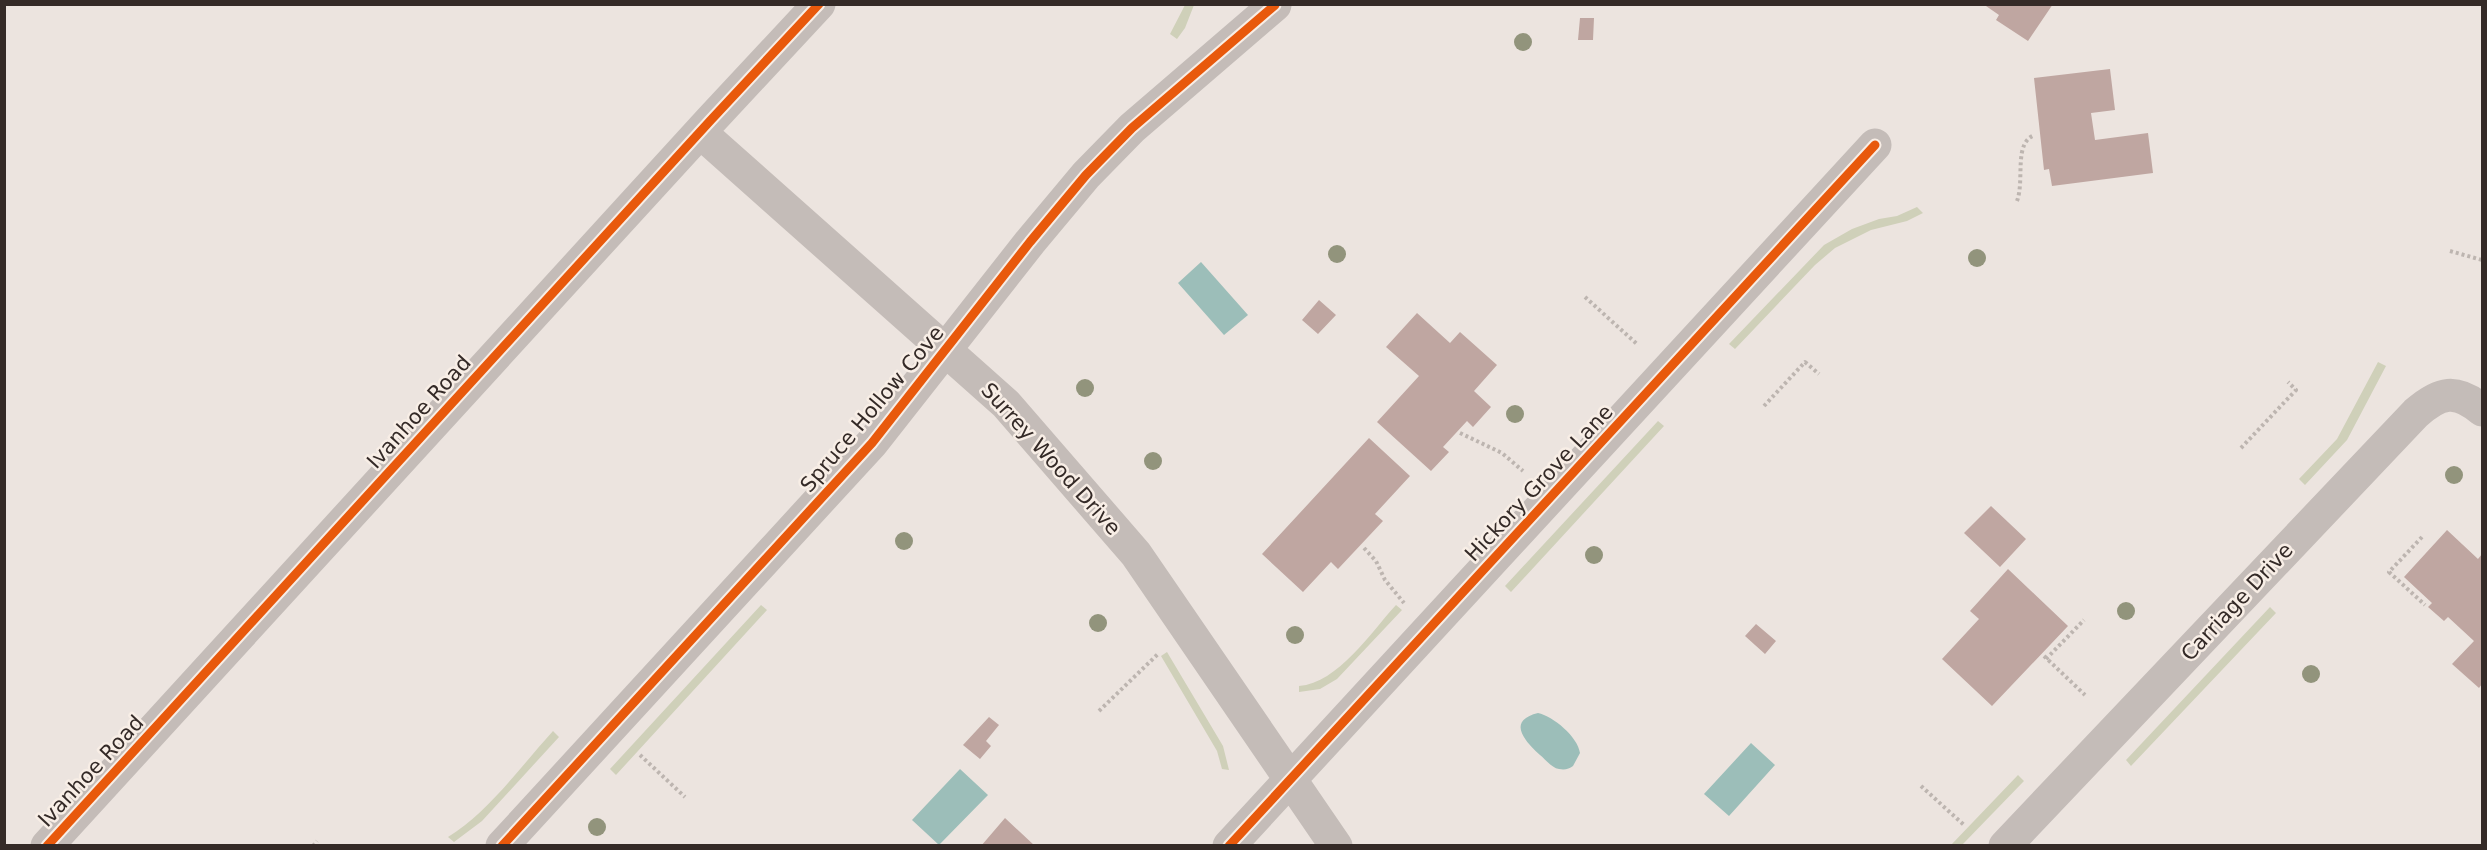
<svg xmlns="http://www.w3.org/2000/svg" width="2487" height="850" font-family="'DejaVu Sans',sans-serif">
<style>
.green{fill:#cfd0b9}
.water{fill:#9cbeb9}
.building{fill:#bfa6a1}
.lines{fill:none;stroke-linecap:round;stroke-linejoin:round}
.path{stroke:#bdb5b0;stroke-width:4;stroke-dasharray:3 3;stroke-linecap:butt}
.street{stroke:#c4bcb8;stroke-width:33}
.cycleway-casing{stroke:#f8eee6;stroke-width:13}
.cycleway{stroke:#e8590c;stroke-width:9}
.tree{fill:#92947c}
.labels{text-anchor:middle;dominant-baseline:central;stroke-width:5;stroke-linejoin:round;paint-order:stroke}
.street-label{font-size:21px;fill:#342a27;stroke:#f8eee6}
</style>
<rect width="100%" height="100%" fill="#ece4df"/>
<path class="green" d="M1185 5H1194L1185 28 1177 39 1170 34Z
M1917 207 1923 213 1907 221 1871 230 1835 248 1815 265 1735 349 1729 344 1824 245 1852 229 1879 219 1897 216Z
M2378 362 2386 366 2347 440 2305 485 2299 479 2337 439Z
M1658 421 1664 426 1511 592 1505 586Z
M761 605 767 610 616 775 610 769Z
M1396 605 1402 610 1337 679 1320 689 1299 692V686C1338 683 1371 632 1396 605Z
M2270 607 2276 613 2131 766 2126 760Z
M1167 652 1223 746 1229 770 1222 769 1217 751 1161 656Z
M553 731 559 737 482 821 454 842 448 837C488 813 521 766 553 731Z
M2018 775 2024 781 1962 845H1951Z"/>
<path class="water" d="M1201 262 1248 315 1224 335 1178 283Z
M1538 713C1553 716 1578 737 1580 753L1573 766C1569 769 1565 770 1559 769 1552 768 1546 760 1540 755 1525 741 1506 721 1538 713Z
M1751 743 1775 765 1729 816 1704 794Z
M960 769 988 795 939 845 912 820Z"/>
<path class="building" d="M1988 4H2053L2028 41 1996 20 1999 15 1986 6Z
M1580 18H1594L1593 40H1578Z
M2110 69 2115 110 2091 113 2095 140 2148 133 2153 173 2052 186 2049 169 2044 170 2034 78Z
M1319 300 1336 315 1318 334 1302 320Z
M1417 313 1450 343 1460 332 1497 365 1474 391 1491 407 1473 427 1467 421 1443 447 1449 452 1431 471 1377 422 1419 376 1386 347Z
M1369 438 1410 476 1375 514 1383 521 1338 569 1331 562 1303 592 1262 554Z
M1991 506 2026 539 2000 567 1964 533Z
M2447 530 2478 559 2482 554V684L2479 688 2452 664 2474 641 2448 617 2444 621 2428 607 2432 603 2404 577Z
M2008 569 2068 626 1992 706 1942 659 1979 619 1970 611Z
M1756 624 1776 641 1765 654 1745 636Z
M989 717 999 725 986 741 991 746 980 759 963 745Z
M1005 818 1035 846H981Z"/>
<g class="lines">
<path class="path" d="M2017 201C2025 180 2013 142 2035 135
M2450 251 2482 260
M1585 297 1638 345
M1764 406 1805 362 1819 374
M1460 433 1502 453 1523 471
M2241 448 2296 390 2288 382
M2422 537 2389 572 2425 605
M1364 548 1376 561 1385 580 1404 603
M2044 656 2085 695
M2046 659 2084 620
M1099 711 1159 653
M640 755 685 797
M1921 786 1964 825
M313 846 317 841"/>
<path class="street" d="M700 132 1006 404 1136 554 1336 846
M47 846 710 121 819 4
M502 846 872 443 1030 242 1086 175 1132 128 1275 5
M1229 846 1875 145
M2005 846 2416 413C2440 392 2456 388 2482 410"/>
<g class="cycleway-casing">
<path id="cycleway" d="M47 846 710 121 819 4
M502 846 872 443 1030 242 1086 175 1132 128 1275 5
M1229 846 1875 145"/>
</g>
<use href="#cycleway" class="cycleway"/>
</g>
<g class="tree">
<circle cx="1523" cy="42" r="9"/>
<circle cx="1337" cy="254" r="9"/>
<circle cx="1977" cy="258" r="9"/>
<circle cx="1085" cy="388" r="9"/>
<circle cx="1515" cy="414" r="9"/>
<circle cx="1153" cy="461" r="9"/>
<circle cx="2454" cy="475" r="9"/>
<circle cx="904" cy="541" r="9"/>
<circle cx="1594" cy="555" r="9"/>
<circle cx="2126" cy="611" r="9"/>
<circle cx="1098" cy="623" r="9"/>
<circle cx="1295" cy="635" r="9"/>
<circle cx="2311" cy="674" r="9"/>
<circle cx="597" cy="827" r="9"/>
</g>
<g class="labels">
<g class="street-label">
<text transform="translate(872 409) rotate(-50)">Spruce Hollow Cove</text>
<text transform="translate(419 412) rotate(-48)">Ivanhoe Road</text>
<text transform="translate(1051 459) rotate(48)">Surrey Wood Drive</text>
<text transform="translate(1539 483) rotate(-47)">Hickory Grove Lane</text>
<text transform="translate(2237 602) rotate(-47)">Carriage Drive</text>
<text transform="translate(91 771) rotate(-47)">Ivanhoe Road</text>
</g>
</g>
<rect width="2487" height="850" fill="none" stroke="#342a27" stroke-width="12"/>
</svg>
